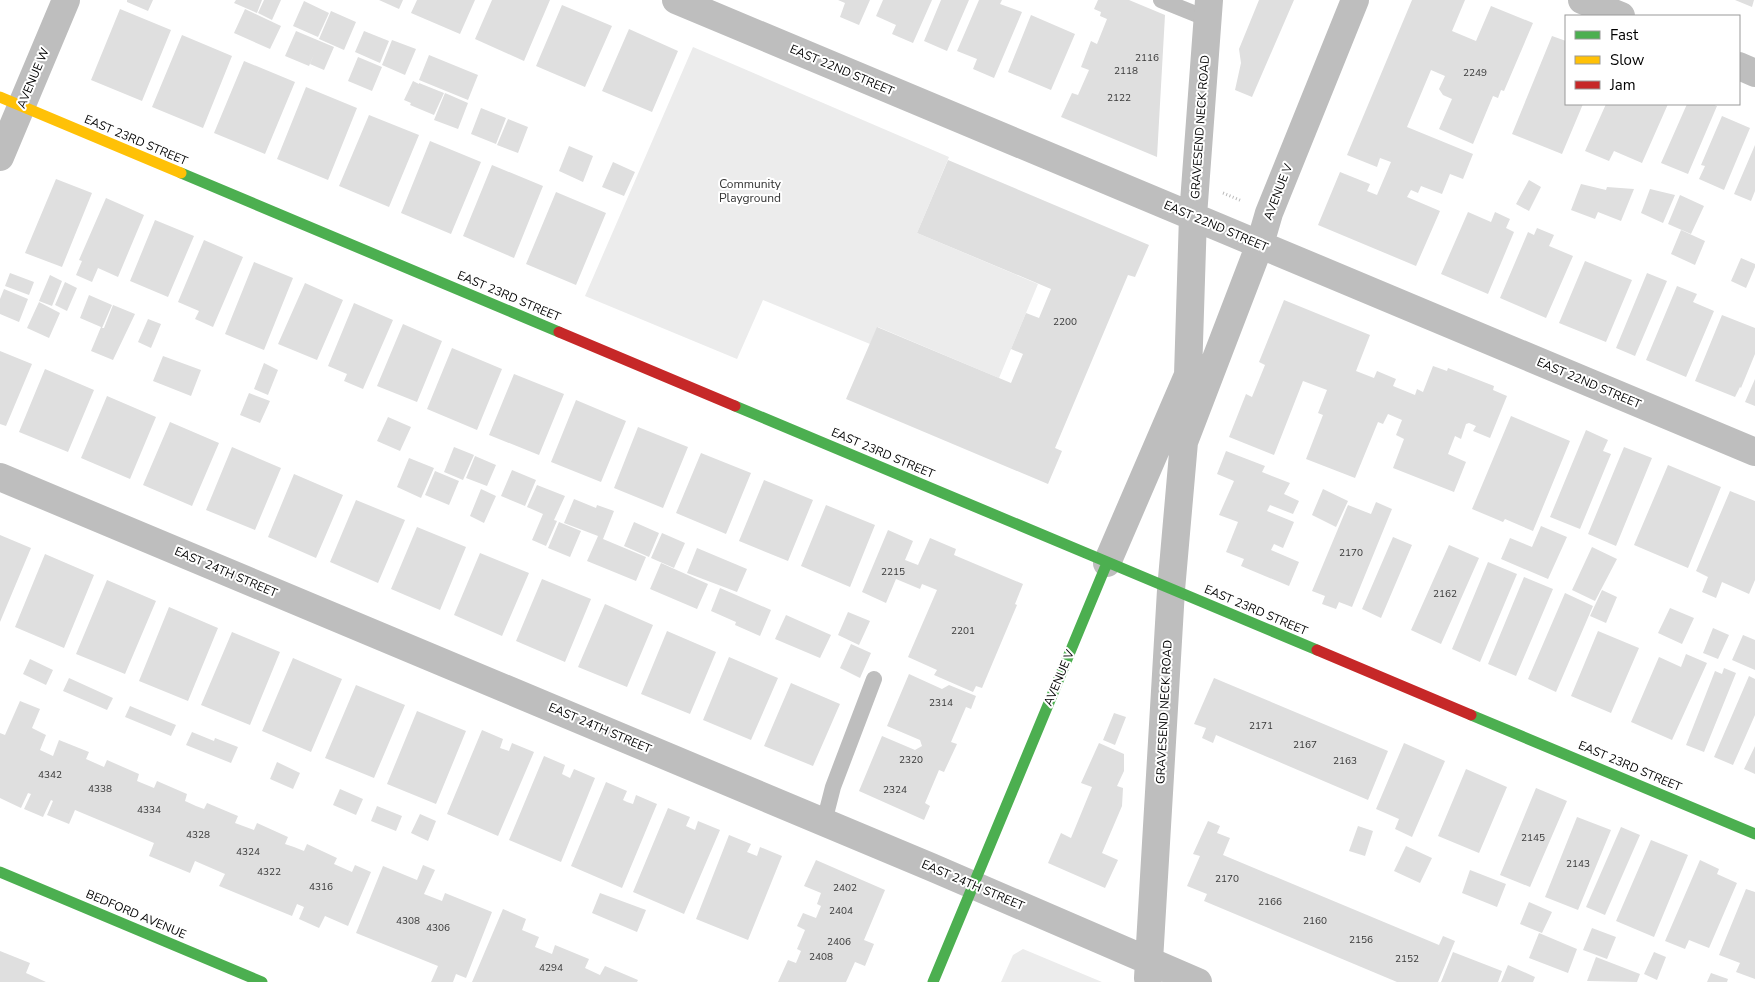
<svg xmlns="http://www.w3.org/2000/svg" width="1755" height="982" font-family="'Nunito Sans',sans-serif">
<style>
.green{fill:#ececec}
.building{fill:#dfdfdf}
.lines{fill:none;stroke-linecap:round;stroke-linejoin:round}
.path{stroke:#b9b9b9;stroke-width:3;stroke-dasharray:1 2.5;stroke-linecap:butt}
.lane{stroke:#bebebe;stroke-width:16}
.street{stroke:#bebebe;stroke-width:28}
.fast{stroke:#4caf50;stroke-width:11}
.slow{stroke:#ffc107;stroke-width:11}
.jam{stroke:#c62828;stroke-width:11}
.labels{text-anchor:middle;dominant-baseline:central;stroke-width:4;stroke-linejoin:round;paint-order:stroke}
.number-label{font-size:10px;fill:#383838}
.street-label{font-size:12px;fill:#000;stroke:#fff}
.park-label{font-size:12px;fill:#333;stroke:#fff}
</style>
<rect width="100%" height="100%" fill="#fff"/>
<path class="green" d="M693 47 949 157 917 233 1038 284 999 378 878 327 870 344 763 300 737 359 585 296Z
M1023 949 1102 982H1001L1013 955Z"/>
<path class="building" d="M127 0H153L148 11 127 2Z
M236 0H262L257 13 234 3Z
M264 0H281L272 20 258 13Z
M379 0H403L399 9Z
M417 0H475L460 34 411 13Z
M492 0H550L524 61 475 39Z
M838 0H870L859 25 840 17 845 3Z
M883 0H932L913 43 892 34 896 25 876 16Z
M941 0H969L947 51 924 41Z
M979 0H1002L1000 4 1022 12 994 78 973 69 977 59 957 51Z
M1098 0H1129L1165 15 1157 157 1061 117 1072 93 1078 95 1089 70 1081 67 1091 41 1097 44 1107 19 1100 16 1101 12 1094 9Z
M1259 0H1294L1252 97 1235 90 1241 63 1239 49Z
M1412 0H1465L1452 31 1476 41 1491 6 1533 23 1504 91 1501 90 1498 98 1493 96 1473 144 1439 129 1452 99 1443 95 1439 89 1445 76 1431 70 1407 127 1473 154 1463 179 1450 174 1442 194 1421 186 1418 193 1411 190 1407 197 1440 211 1416 266 1318 225 1340 172 1370 184 1367 191 1377 195 1391 162 1380 158 1377 167 1347 155Z
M1735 0H1754L1752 7Z
M304 1 329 13 318 37 293 26Z
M562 5 612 26 585 87 536 66Z
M120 9 171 30 142 101 91 80Z
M245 9 281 26 270 49 234 33Z
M331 11 356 22 344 50 319 39Z
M1031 15 1075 34 1051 90 1008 72Z
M629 29 678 51 652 112 602 91Z
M296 31 334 47 324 70 310 64 314 54 309 66 285 56Z
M364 31 389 41 380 63 355 52Z
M182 35 232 56 203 128 152 107Z
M1552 36 1566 41V104H1583L1562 154 1512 134Z
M392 40 416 49 405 75 382 65Z
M429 55 478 75 468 100 419 80Z
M358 57 382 67 372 91 348 81Z
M244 61 295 82 265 154 214 133Z
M413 81 419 84V83L444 93 434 115 410 105 411 103 404 100Z
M306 87 357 108 328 180 277 159Z
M445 93 468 103 458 129 434 120Z
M1606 104H1668L1642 163 1614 151 1609 161 1585 151Z
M1687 104H1712L1717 106 1688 174 1661 163Z
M481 108 506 118 496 144 471 134Z
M369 115 419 135 389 207 339 186Z
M1722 116 1750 128 1724 190 1699 179 1705 166 1701 165Z
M508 119 528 127 518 153 497 145Z
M430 141 481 162 451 234 401 213Z
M1755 145V191L1751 201 1734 194Z
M569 146 593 156 583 182 559 171Z
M948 160 1149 245 1135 277 1128 275 1055 448 1062 451 1048 484 846 399 877 327 1011 383 1023 354 1011 349 1026 313 1039 318 1051 289 917 233Z
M613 162 635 172 624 196 602 187Z
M492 165 543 186 514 258 463 236Z
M56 179 92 193 62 267 25 253Z
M1529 180 1541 187 1529 211 1516 204Z
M1581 184 1606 190 1607 187 1634 189 1621 221 1598 212 1595 219 1571 210Z
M1650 189 1675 195 1663 223 1641 213Z
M556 192 606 213 576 285 526 264Z
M1680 195 1704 206 1691 234 1668 224Z
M106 198 144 215 118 277 98 268 92 282 76 275 82 261 79 260Z
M1468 212 1491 222 1495 212 1510 219 1506 228 1514 232 1488 294 1441 274Z
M155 220 194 236 168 297 130 281Z
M1537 228 1554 235 1549 246 1573 256 1546 318 1500 298 1528 232 1534 235Z
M1681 230 1705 241 1695 265 1671 254Z
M204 240 243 257 213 327 195 319 199 311 178 302Z
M1741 258 1755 264V267L1746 288 1731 281Z
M1585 261 1632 280 1606 342 1559 323Z
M254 262 293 278 264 350 225 334Z
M10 273 34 282 29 295 5 286Z
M1647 273 1667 281 1635 356 1616 348Z
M50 275 62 281 52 306 39 301Z
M65 282 77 288 67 311 55 305Z
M305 283 343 300 317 360 278 344Z
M1677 286 1697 294 1693 302 1714 311 1686 377 1646 360Z
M4 289 28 299 19 322 0 314V299Z
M89 295 112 305 102 328H104L113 305 135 314 113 360 91 351 101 327 80 318Z
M1284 300 1370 335 1356 371 1374 378 1377 371 1396 379 1393 386 1415 395 1417 389 1423 392 1433 366 1447 371 1448 368 1494 386 1493 390 1507 396 1490 438 1473 431 1476 426 1469 423 1466 424 1461 439 1455 436 1448 454 1466 462 1454 492 1393 468 1404 439 1396 435 1402 420 1388 414 1383 424 1378 422 1355 478 1306 459 1323 415 1318 413 1327 390 1303 381 1274 455 1229 437 1246 394 1252 397 1265 365 1259 362Z
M39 302 60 313 49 338 27 328Z
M354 303 393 320 363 389 344 381 347 374 328 366Z
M1722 315 1755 328V354L1741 388 1740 387 1735 397 1695 381Z
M148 319 161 324 151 348 138 342Z
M403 324 442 341 417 402 377 386Z
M452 348 502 369 477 430 427 409Z
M0 351 32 364 6 426 0 424Z
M163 356 201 370 191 396 153 381Z
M264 363 278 370 268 395 254 389Z
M45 369 94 390 68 452 19 432Z
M514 374 564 394 539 455 489 435Z
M1755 379V406L1745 402Z
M249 393 270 401 260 423 240 415Z
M107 396 156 417 130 479 81 458Z
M576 400 626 421 601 482 551 462Z
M1511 416 1570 441 1533 531 1505 519 1503 522 1472 509Z
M388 417 411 427 400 451 377 441Z
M170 422 219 443 192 506 143 485Z
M638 427 688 447 663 508 614 488Z
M1586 430 1608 440 1603 451 1611 454 1580 529 1550 517Z
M232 447 281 468 255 530 206 510Z
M454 447 474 455 463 480 444 472Z
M1624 447 1652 458 1616 546 1588 534Z
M1226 451 1265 466 1262 472 1290 483 1284 494 1299 501 1293 514 1270 505 1267 511 1294 522 1283 548 1274 544 1271 550 1299 562 1289 586 1241 566 1244 559 1226 552 1238 522 1219 515 1234 481 1217 474Z
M701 453 751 473 726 534 676 513Z
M475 456 496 465 487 486 466 478Z
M409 458 434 468 421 498 397 487Z
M1668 465 1721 487 1688 568 1634 545Z
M512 470 536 480 525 506 501 496Z
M435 471 459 481 449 505 425 495Z
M294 474 343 495 316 558 268 537Z
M764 480 813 500 788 561 739 541Z
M537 485 565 496 554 520 557 521 546 546 532 540 543 514 527 507Z
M481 489 496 496 484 523 470 516Z
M1323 489 1348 501 1336 527 1312 515Z
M1730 491 1755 501V580L1749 594 1722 582 1716 598 1702 592 1708 577 1696 571Z
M574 499 596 508 597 505 614 511 603 539 646 557 636 581 587 561 598 536 564 523Z
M356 500 405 520 378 583 330 562Z
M1376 502 1392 509 1352 607 1339 602 1336 609 1322 604 1325 596 1312 591 1348 505 1371 514Z
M826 505 875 525 850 587 801 566Z
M559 522 581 531 570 557 548 548Z
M634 522 659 533 649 557 624 546Z
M1541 526 1567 537 1548 579 1501 559 1510 538 1532 547Z
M417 527 466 547 440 610 391 589Z
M888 530 913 541 905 560 918 565 930 538 956 549 954 555 1023 584 1015 604 1017 605 982 688 976 686 973 692 934 675 937 670 908 657 937 590 922 584 920 589 896 579 886 603 862 592Z
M662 533 685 543 674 568 651 558Z
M0 535 31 548 0 622Z
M1393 537 1412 545 1381 618 1362 609Z
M1449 545 1479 558 1441 644 1411 630Z
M1592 547 1617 559 1595 601 1572 590Z
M697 548 747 569 737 592 687 573Z
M480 553 529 573 502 636 454 615Z
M45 554 94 575 64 648 15 627Z
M1488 562 1517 574 1480 662 1452 649Z
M661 563 708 584 697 609 650 589Z
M1524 577 1553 589 1516 676 1488 664Z
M542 579 591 599 565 662 516 641Z
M107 580 156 601 125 674 76 654Z
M720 588 771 610 760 636 735 625 736 622 711 611Z
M1602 590 1617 597 1606 623 1590 616Z
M1565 593 1593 606 1556 692 1528 679Z
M605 604 653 625 627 687 578 667Z
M169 607 218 628 188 701 139 681Z
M1670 608 1694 618 1682 644 1658 633Z
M848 612 870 621 859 645 838 635Z
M786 615 831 635 820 658 775 639Z
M1713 628 1729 635 1718 659 1703 653Z
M667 631 716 652 690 714 641 694Z
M1598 631 1639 648 1611 713 1571 696Z
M232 632 280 652 250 725 201 705Z
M1743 635 1755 640V670L1732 660Z
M851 644 871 653 860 678 840 668Z
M1686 654 1707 663 1672 740 1631 722 1659 657 1681 667Z
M729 657 778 678 751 740 703 720Z
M293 658 342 679 311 752 262 731Z
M30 659 53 670 46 685 23 674Z
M1724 668 1736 673 1704 752 1686 745 1715 671 1722 674Z
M909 674 942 689 949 685 976 696 971 709 966 707 951 742 957 744 944 772 939 770 925 803 930 806 924 820 859 791 882 736 915 750 922 746 920 740 887 726Z
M1749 676 1755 679V715L1733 765 1714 757Z
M69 678 113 698 107 710 63 691Z
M1214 678 1388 751 1368 800 1216 735 1213 743 1202 738 1206 728 1194 724Z
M791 683 840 704 813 766 764 746Z
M356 685 405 705 374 778 325 758Z
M20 701 40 709 32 728 46 735 40 750 53 756 59 740 89 752 86 759 104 767 107 760 139 774 137 781 154 788 157 781 187 794 185 801 196 806 204 809 207 803 238 816 235 823 254 830 257 823 288 837 285 844 294 847 304 851 307 844 337 858 334 864 352 872 355 865 371 872 348 926 325 916 319 928 299 919 304 907 297 904 292 916 219 886 225 874 195 861 190 873 149 856 154 843 75 810 69 824 47 815 53 801 51 800 43 817 24 809 31 794 28 793 21 808 2 799 0 798V733L5 735Z
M130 706 176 725 171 736 125 717Z
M417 711 466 731 436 804 387 784Z
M1114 713 1126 717 1115 745 1103 740Z
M482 730 503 739 500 748 509 751 512 743 534 752 498 836 447 814Z
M192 732 214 741 215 738 238 747 231 763 186 745Z
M1099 743 1124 754V771L1117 786 1123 788 1122 806 1102 853 1118 860 1105 888 1048 863 1061 833 1071 838 1092 787 1081 783Z
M1404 743 1445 761 1412 837 1395 829 1399 819 1376 809Z
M1755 746V774L1744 769Z
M544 756 565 765 562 774 570 778 574 769 595 778 561 862 509 840Z
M277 762 300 773 293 789 270 779Z
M1466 769 1507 787 1479 853 1438 836Z
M606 782 627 791 623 800 627 802 633 804 636 795 657 804 622 888 571 866Z
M1536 788 1567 801 1530 887 1500 875Z
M340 789 363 799 356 815 333 805Z
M377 806 402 816 396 831 371 821Z
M668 808 690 817 686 826 695 830 698 821 720 830 684 914 633 892Z
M420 814 436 821 428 841 411 833Z
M1577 817 1611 830 1578 910 1545 897Z
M1208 821 1220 826 1217 833 1230 838 1223 855 1439 945 1443 936 1455 941 1438 982H1397L1204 901 1207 894 1187 886 1200 856 1193 854Z
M1358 826 1373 831 1365 856 1349 851Z
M1621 827 1640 835 1605 915 1586 907Z
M729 835 751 844 747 852 757 856 760 847 782 856 748 940 696 919Z
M1651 840 1688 855 1654 937 1616 921Z
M1406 846 1432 858 1420 883 1394 871Z
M816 860 885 890 864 940 874 944 865 966 855 962 846 982H778L788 960 796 963 801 951 797 949 805 930 797 926 803 913 816 918 821 906 817 904 821 893 804 886Z
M1700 860 1719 869 1717 874 1737 883 1709 948 1689 940 1685 949 1665 941Z
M423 865 435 870 424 894 442 901 445 893 492 912 466 978 456 974 453 982H431L438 966 356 933 383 866 417 880Z
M1470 870 1506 884 1497 907 1462 893Z
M1746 889 1755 892V979L1736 972 1740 963 1719 955Z
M600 893 646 910 637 932 592 913Z
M1529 902 1552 912 1542 933 1520 924Z
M503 909 526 919 522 930 539 937 535 947 552 954 555 945 589 959 585 968 600 975 605 966 638 980 637 982H472Z
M1592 928 1616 937 1607 959 1583 950Z
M1539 933 1577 949 1568 973 1529 958Z
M0 951 30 963 26 973 46 982H0Z
M1453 952 1502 971 1498 982H1441Z
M1654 952 1666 957 1657 980 1644 974Z
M1596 957 1640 974 1637 982 1587 981Z
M1508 965 1535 977 1533 982H1501Z
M1711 973 1728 979 1727 982H1707Z"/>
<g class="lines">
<path class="path" d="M1223 193 1242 201"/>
<path class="lane" d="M1161 0 1208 19
M824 822 833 787 874 679"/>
<path class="street" d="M676 0 1755 452
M1582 0 1621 16
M1739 66 1755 73
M0 157 66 0
M0 477 931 867 1198 982
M1107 563 1188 375 1193 216 1209 0
M1148 978 1171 590 1184 442 1260 244 1269 213 1355 0"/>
<path class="fast" d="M181 173 559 332
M735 406 1317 650
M1471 715 1755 834
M0 872 262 982
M933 982 1107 563"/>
<path class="slow" d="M0 97 181 173"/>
<path class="jam" d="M559 332 735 406
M1317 650 1471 715"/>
</g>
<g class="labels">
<g class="number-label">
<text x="1147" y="58">2116</text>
<text x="1126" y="71">2118</text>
<text x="1475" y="73">2249</text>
<text x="1119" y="98">2122</text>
<text x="1065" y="322">2200</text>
<text x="1351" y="553">2170</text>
<text x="893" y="572">2215</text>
<text x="1445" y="594">2162</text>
<text x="963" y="631">2201</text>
<text x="941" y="703">2314</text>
<text x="1261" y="726">2171</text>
<text x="1305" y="745">2167</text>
<text x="911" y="760">2320</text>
<text x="1345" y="761">2163</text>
<text x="50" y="775">4342</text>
<text x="100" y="789">4338</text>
<text x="895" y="790">2324</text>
<text x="149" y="810">4334</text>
<text x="198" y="835">4328</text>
<text x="1533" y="838">2145</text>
<text x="248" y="852">4324</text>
<text x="1578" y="864">2143</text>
<text x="269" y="872">4322</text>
<text x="1227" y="879">2170</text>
<text x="321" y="887">4316</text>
<text x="845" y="888">2402</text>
<text x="1270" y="902">2166</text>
<text x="841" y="911">2404</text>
<text x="408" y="921">4308</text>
<text x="1315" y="921">2160</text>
<text x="438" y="928">4306</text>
<text x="1361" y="940">2156</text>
<text x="839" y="942">2406</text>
<text x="821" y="957">2408</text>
<text x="1407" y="959">2152</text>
<text x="551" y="968">4294</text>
</g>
<g class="street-label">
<text transform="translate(842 70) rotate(23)">EAST 22ND STREET</text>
<text transform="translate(33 78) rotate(-67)">AVENUE W</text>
<text transform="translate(1200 127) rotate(-86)">GRAVESEND NECK ROAD</text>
<text transform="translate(136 140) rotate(23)">EAST 23RD STREET</text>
<text transform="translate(1278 192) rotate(-69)">AVENUE V</text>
<text transform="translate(1216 226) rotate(23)">EAST 22ND STREET</text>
<text transform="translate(509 296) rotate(23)">EAST 23RD STREET</text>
<text transform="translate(1589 383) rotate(23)">EAST 22ND STREET</text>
<text transform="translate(883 453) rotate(23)">EAST 23RD STREET</text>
<text transform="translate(226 572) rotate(23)">EAST 24TH STREET</text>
<text transform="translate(1256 610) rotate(23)">EAST 23RD STREET</text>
<text transform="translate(1059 678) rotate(-67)">AVENUE V</text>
<text transform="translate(1164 712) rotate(-87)">GRAVESEND NECK ROAD</text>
<text transform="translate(600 728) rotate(23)">EAST 24TH STREET</text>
<text transform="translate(1630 766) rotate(23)">EAST 23RD STREET</text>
<text transform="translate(973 885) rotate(23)">EAST 24TH STREET</text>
<text transform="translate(136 914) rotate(23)">BEDFORD AVENUE</text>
</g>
<g class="park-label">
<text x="750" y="184">Community<tspan x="750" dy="14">Playground</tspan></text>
</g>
</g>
<rect x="1565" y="15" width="175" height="90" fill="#ffffff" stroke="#999999"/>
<rect x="1575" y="31" width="25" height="8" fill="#4caf50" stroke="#999999"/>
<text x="1610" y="40" font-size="15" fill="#000000">Fast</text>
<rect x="1575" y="56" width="25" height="8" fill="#ffc107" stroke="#999999"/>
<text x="1610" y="65" font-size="15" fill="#000000">Slow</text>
<rect x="1575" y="81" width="25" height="8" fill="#c62828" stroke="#999999"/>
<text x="1610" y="90" font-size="15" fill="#000000">Jam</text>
</svg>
